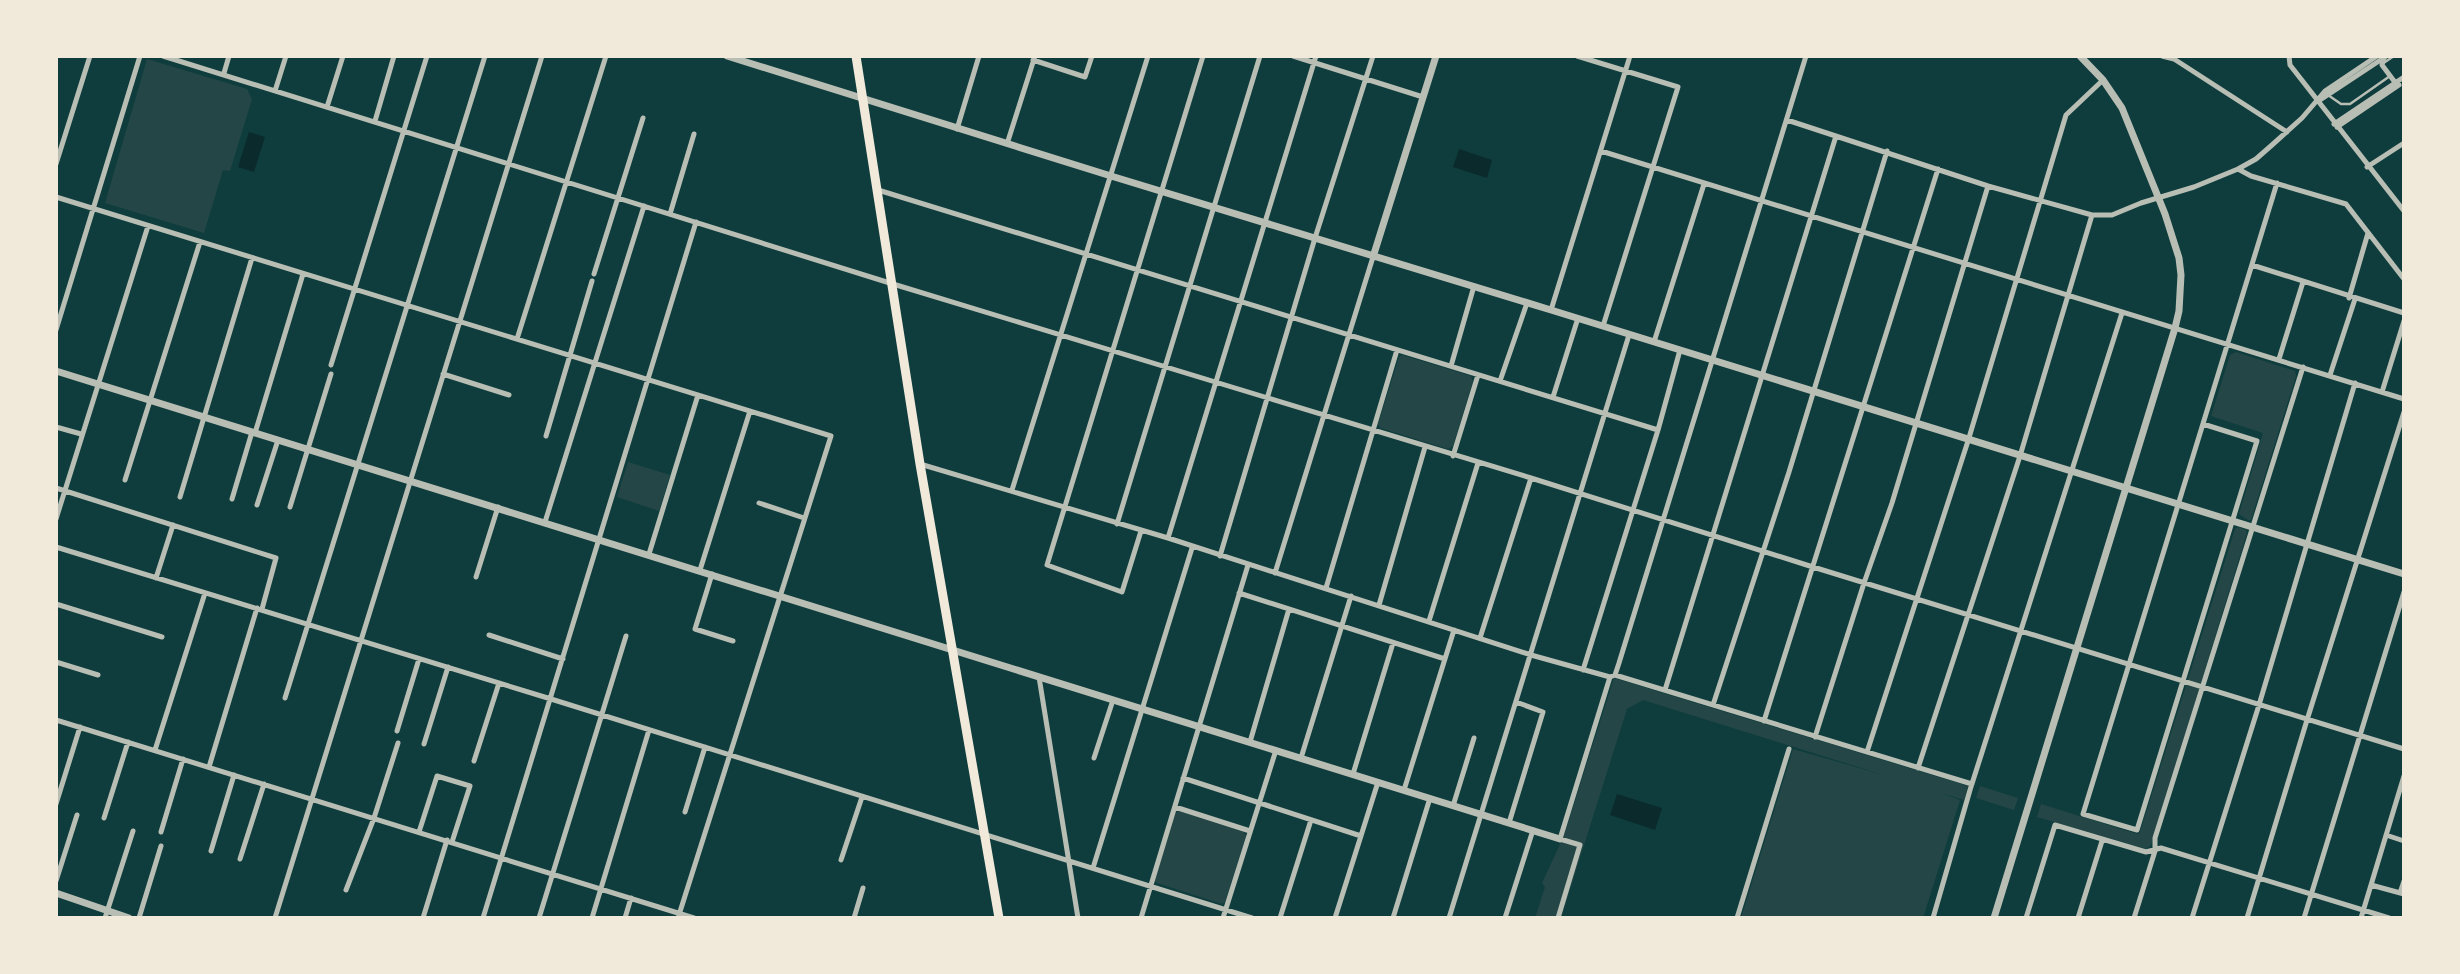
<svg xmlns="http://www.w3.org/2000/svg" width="2460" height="974" font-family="'Roboto Condensed',sans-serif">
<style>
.green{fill:#244646}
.water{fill:#0a2a2b}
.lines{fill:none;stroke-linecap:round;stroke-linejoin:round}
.service{stroke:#b8beb3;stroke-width:2.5}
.minor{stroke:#b8beb3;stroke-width:5}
.tertiary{stroke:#b8beb3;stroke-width:7}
.primary{stroke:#f1e9da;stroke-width:9}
</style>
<rect width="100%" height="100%" fill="#0f3d3e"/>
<path class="green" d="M147 59 247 89 252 99 230 171 223 170 204 233 105 203Z
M2236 352 2295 371 2296 376 2251 520H2248L2239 514 2263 433 2211 416 2230 355Z
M1402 355 1471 376 1473 381 1453 446 1448 449 1380 428 1378 424 1399 357Z
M628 462 670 475 659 511 617 497Z
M2238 527 2246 530 2247 533 2151 845 2146 849 2037 817 2041 804 2137 834 2140 832 2235 529Z
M1614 678 1968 786 1964 800 1941 793 1960 800 1923 918H1741L1793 749 1887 776 1643 700 1627 709 1561 918H1535L1545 887 1542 883 1563 838Z
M1980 786 2018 798 2014 810 1976 798Z
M1179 811 1244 832 1246 836 1225 902 1222 904 1157 883 1154 880 1175 813Z"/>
<path class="water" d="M249 132 265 137 254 172 238 167Z
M1459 149 1492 160 1487 178 1453 167Z
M1617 794 1662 808 1655 830 1610 815Z"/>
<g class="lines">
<path class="service" d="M2385 62 2394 56
M2328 95 2341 104H2350L2390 76"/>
<path class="minor" d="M163 56 893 284 1531 478 1813 567 2404 749
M1293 56 1423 97
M1577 56 1678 87 1603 326
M2162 56 2174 59 2287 132
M2289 56 2290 65 2404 211
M2384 58 2382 65 2397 85
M1033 60 1085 77 1092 56
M224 73 229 56
M275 91 286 56
M2320 100 2385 57
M327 107 343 56
M1787 120 1988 186 2092 215H2112L2141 203 2194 187 2238 169 2251 176 2346 204 2404 279
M375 121 394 56
M2334 124 2404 77
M2337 127 2399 85
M957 129 979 56
M1007 144 1035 56
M1601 151 2404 399
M56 164 90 56
M2367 167 2404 143
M2238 169 2256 159 2272 145 2302 118 2325 91 2377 56
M878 190 1658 430
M56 197 831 436 678 918
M670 214 694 134
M2252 265 2404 313
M594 274 643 118
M2349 298 2368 233
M1551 310 1630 56
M56 330 140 56
M517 339 606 56
M1654 342 1704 184
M2279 359 2303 282
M331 365 427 56
M1451 366 1474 286
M443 374 509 395
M2330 375 2355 299
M1500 381 1527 303
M2382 392 2404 321
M1553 397 1578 318
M2203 424 2257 441 2137 830 2083 814 2277 183
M56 427 81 434
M255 433 303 274
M546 436 592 281
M1453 456 1478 375
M920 464 1168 538 1531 655 1610 677
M125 480 200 242
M56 488 276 558 262 609
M1012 490 1148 56
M180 497 252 258
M232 499 252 432
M759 503 804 518
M257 505 278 440
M290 507 331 374
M56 519 148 226
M545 522 644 206
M1117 524 1260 56
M1141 531 1122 592 1047 565 1203 56
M1168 538 1316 56
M56 547 551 699 1252 918
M649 554 698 395
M1220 556 1315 238 1373 56
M700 570 750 411
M1275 573 1373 257
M712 574 695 629 733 641
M476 577 498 507
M156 578 173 525
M1326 588 1397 350
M1239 593 1445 659
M56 604 162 637
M1379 605 1425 447
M1429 621 1478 463
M489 635 563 659
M1480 638 1531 478
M56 662 98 675
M1583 670 1658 430 1680 350
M1615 675 1972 784
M1039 677 1078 918
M1665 690 1836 136
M285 698 485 56
M1713 705 1789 472 1887 151
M56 720 694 918
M1764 721 1938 169
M397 731 419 659
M1815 737 1864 583 1892 503 1988 186
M1250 742 1289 609
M424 744 448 667
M155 750 205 593
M1867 752 1968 441 2066 115 2103 80
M1094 758 1113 700
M1301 758 1351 596
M474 761 499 683
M209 767 257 608
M1918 768 2020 456 2092 215
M1353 774 1393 643
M1183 778 1361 836
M1404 790 1454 630
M56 804 80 727
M1453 806 1474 738
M1175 807 1250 831
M685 812 705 747
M104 818 128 742
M1509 823 1543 712 1516 702
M161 832 183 759
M419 832 437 776 470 786 452 842
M2386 835 2404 841
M211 851 234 775
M240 859 264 784
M841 860 862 797
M1093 868 1192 548
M56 881 77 815
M2371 885 2404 894
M346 890 374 818 398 743
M2400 893 2404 881
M105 918 133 831
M139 918 161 846
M275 918 542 56
M423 918 447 840
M483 918 696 222
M539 918 626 636
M592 918 649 730
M625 918 631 898
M854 918 863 888
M1141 918 1248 565
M1223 918 1276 750
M1280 918 1311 820
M1335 918 1378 782
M1393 918 1430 798
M1449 918 1629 335
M1505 918 1533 830
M1558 918 1580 845 1560 839 1610 677 1615 675 1619 663 1806 56
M1737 918 1789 749
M1933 918 1970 790 2122 313
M2026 918 2055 825 2146 852 2161 848 2389 918
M2078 918 2102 841
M2134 918 2155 851V838L2303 367
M2192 918 2259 705 2355 383
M2247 918 2307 720 2404 412
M2304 918 2404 592
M2361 918 2404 776"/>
<path class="tertiary" d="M727 56 1111 176 1551 310 2404 574
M1373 257 1436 56
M56 371 1560 839
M56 893 129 918
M1994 918 2175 328 2179 311 2181 275 2179 258 2165 214 2122 108 2103 80 2080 56"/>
<path class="primary" d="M856 56 920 464 999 918"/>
</g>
<rect width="2460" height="974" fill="none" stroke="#f1e9da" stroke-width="116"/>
</svg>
